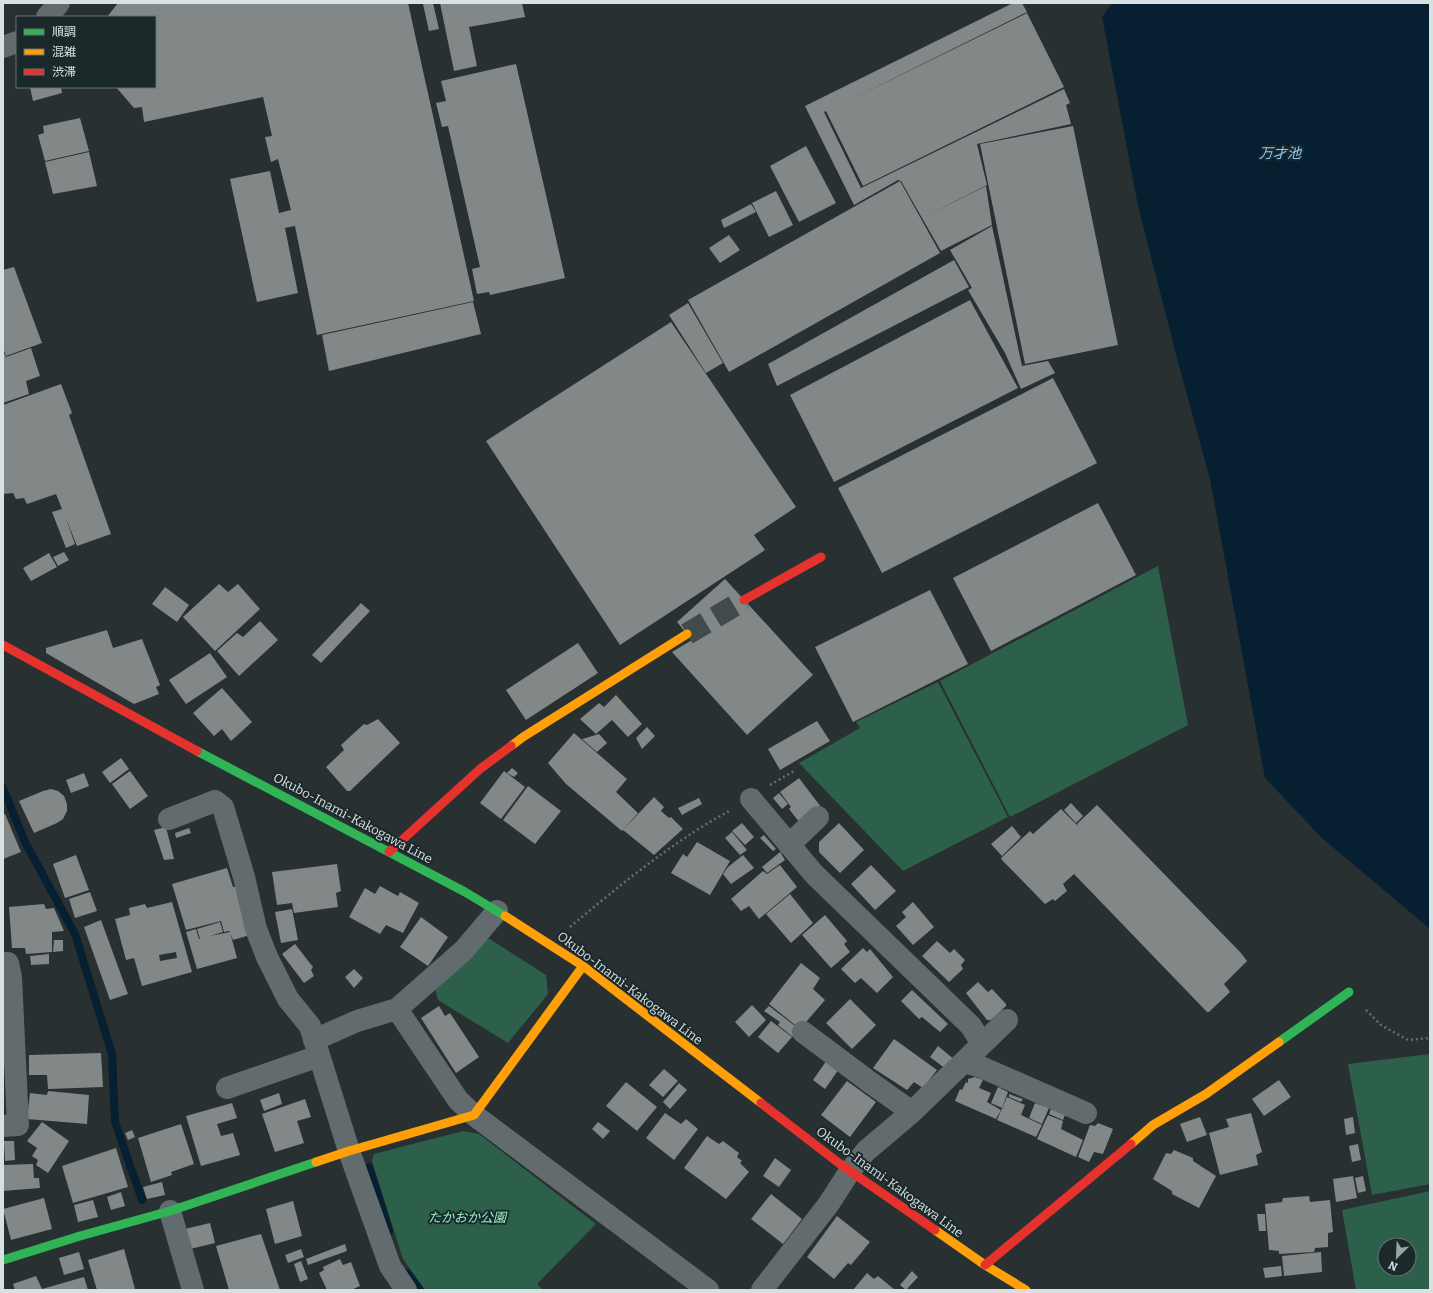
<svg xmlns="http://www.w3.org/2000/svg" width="1433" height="1293" font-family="Bitter,'Noto Sans JP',serif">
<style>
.green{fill:#2d604b;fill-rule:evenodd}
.water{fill:#062032}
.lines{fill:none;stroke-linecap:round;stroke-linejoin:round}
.stream{stroke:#062032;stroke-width:8}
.building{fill:#828888;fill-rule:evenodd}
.secondary-tunnel{stroke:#424b4c;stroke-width:22;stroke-dasharray:22 11;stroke-linecap:butt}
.path{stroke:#676e71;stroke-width:2.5;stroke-dasharray:2 3;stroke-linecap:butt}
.street{stroke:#626c6f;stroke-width:22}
.fast{stroke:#30b455;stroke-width:9}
.slow{stroke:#ff9f0a;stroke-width:9}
.jam{stroke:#e5322d;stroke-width:9}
.labels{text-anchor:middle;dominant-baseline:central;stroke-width:4;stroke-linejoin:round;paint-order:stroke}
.street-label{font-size:13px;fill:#d8e1e1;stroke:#1b292b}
.park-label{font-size:13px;font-style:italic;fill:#90f6c9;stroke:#1b292b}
.water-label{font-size:14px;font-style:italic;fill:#8dc8f9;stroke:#1b292b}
</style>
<rect width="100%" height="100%" fill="#283032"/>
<path class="green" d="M1158 566 1188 725 1010 817 940 681Z
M938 682 1008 817 903 871 799 763 860 728 856 722Z
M485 936 546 975 548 994 508 1043 438 1000 435 989Z
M1430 1054V1184L1372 1195 1348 1064Z
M463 1131 479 1134 596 1224 537 1284 543 1290H425L403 1259 372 1161 374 1154Z
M1430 1191V1290H1356L1342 1210ZM1385 1245H1409V1269H1385Z"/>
<path class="water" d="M1112 3H1430V929L1322 838 1265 778 1210 479 1178 362 1138 206 1102 17Z"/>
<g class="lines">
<path class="stream" d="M3 788 25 842 75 934 112 1054 115 1122 142 1200
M369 1167 389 1231
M407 1273 420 1290"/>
</g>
<path class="building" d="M118 3H408L474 301 317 335 295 226 285 228 298 293 257 302 230 179 270 171 279 213 291 210 278 159 271 162 265 137 272 136 263 97 144 122 142 107 134 108 116 87H155V17H107Z
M433 3 439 29 429 31 423 4Z
M440 3H522L525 17 469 27 477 66 454 71Z
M1013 3H1022L1027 12 848 101 1027 13 1064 87 863 186 826 111 824 112 861 188 1064 89 1070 103 1066 105 1071 124 977 144 987 185 922 218 901 181 898 180 854 205 805 106Z
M516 64 565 278 490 295 489 292 477 294 472 269 480 267 448 126 442 127 436 103 446 101 441 81Z
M30 87H61L62 93 33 101Z
M80 118 89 151 45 161 38 135 44 133 43 126Z
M1073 126 1118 345 1025 364 980 144Z
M806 146 836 203 799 222 770 166Z
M89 152 97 186 53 194 45 162Z
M900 181 940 253 729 372 688 300Z
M986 186 992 225 941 251 922 218Z
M776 191 793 225 769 237 752 203Z
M751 204 756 212 724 228 721 220Z
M992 226 1022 366 1048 361 1055 373 1021 389 1005 353 968 290 972 288 950 250Z
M729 235 740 250 720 263 709 248Z
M954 260 969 287 777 386 768 364Z
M14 267 42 343 6 356 3 348V270Z
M970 300 1018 388 834 482 790 395Z
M473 302 481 334 329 371 322 335Z
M688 303 723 363 706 373 669 315Z
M671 322 796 507 754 535 765 550 620 645 486 441Z
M31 348 40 376 26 381 29 394 3 403V351L6 357Z
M1053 378 1097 463 882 573 838 488Z
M61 384 72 413 69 415 111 534 77 546 65 516 75 544 66 548 52 512 62 509 56 494 27 504 24 498 16 499 13 493 3 494V405Z
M1098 503 1136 575 991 651 953 578Z
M64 552 69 560 58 566 53 557Z
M49 553 57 567 31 581 23 568Z
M725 579 813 675 747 735 672 652 692 640 677 622Z
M219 584 228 592 238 584 260 609 215 651 183 617Z
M165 587 189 605 177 622 152 604Z
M930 590 968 664 853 722 815 647Z
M361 603 370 611 321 663 312 655Z
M260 621 278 640 239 676 217 651 237 633 243 637Z
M107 630 113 648 142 639 160 685 156 687 159 694 134 704 46 653V648Z
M578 643 598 673 526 720 506 690Z
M210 653 227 677 186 704 169 680Z
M222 688 252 722 231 741 222 729 214 736 193 713Z
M616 695 642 724 628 737 612 720 596 734 580 719 599 703 604 707Z
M378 719 400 743 350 791H347L326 767 344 750 341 745 364 724 367 725Z
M817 721 830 741 780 770 768 749Z
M647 727 655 736 642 749 636 738Z
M574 733 627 779 616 792 638 813 622 831 566 784 548 763Z
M599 734 607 743 597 752 582 739Z
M121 758 129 769 110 783 102 772Z
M512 768 518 773 514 777 507 773Z
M130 771 148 796 130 809 112 784Z
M504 771 525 787 501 819 480 803Z
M84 773 89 786 71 793 66 780Z
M799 778 821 807 800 823 789 809 791 807 780 792Z
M528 786 561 811 535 844 503 820Z
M51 789 58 791 64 796 67 804V811L63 819 57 823 34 833 19 801 43 791Z
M779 793 788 804 782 809 773 798Z
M654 797 664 807 661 811 669 818 671 817 683 829 654 855 623 830Z
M699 798 702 804 682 815 678 808Z
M1071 803 1083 816 1076 823 1064 810Z
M1097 805 1241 953 1247 961 1224 984 1230 992 1209 1012H1207L1074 874 1063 884 1067 891 1055 901 1053 899 1045 904 1002 860 1001 858 1030 831 1033 834 1061 809 1078 826 1077 824Z
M3 814H5L21 852 3 859Z
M742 823 754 837 745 845 732 831Z
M839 823 864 850 840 873 819 852V842Z
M1012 826 1021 837 1002 856 991 844Z
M166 827 174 859 164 860 154 830Z
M189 828 191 833 176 838 175 833Z
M732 832 747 850 740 855 725 838Z
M764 835 776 849 773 851 760 838Z
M697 842 730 861 710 895 671 873 683 854 687 857Z
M780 852 785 860 767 873 762 867Z
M76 855 89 890 65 898 53 864Z
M743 855 754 868 731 884 723 874 728 867Z
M337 864 341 891 336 893 338 907 294 913 292 903 277 905 272 872Z
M780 865 797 887 759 919 749 906 741 911 731 899 763 871 767 874Z
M871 865 896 891 875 910 851 884Z
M227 868 233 887H236L250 935 233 940 229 930V931L224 932 221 921 186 930 172 884Z
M380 886 398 896 400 892 419 903 403 933 386 925 380 934 349 917 365 888 375 894Z
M90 892 97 911 75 918 69 899Z
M790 894 813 923 791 943 766 914Z
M172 902 192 972 142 986 134 958 126 960 115 919 130 915 129 908 145 904 147 908ZM176 952 177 958 160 961 159 955Z
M913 902 934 927 913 945 896 926 906 917 902 912Z
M44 904 46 909 54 908 64 931 52 932V952L26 954 25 948H12L9 907Z
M292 909 298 940 281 943 275 912Z
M825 915 847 941 844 944 850 952 831 968 802 935Z
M421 917 448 937 428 966 400 947Z
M101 920 128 994 110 1000 84 927Z
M220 922 223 932 210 936 230 932 237 958 197 969 186 932 196 929 199 939H200L197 929Z
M54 940H63V951L53 952Z
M937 941 950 953 954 949 965 960 961 965 963 969 949 982 922 956Z
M295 944 313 967 311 970 314 976 304 983 282 954Z
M863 948 867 952 870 949 893 977 877 993 861 978 855 983 841 969Z
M49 954V964L31 965 30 956Z
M801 963 820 978 813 989 825 1000 800 1029 769 1004Z
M354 969 363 978 354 988 345 977Z
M978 982 988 992 992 989 1006 1004V1006L991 1020H987L966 993Z
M912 990 948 1024 940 1032 922 1017 919 1019 901 1001Z
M850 999 876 1025 852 1049 826 1023Z
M752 1005 766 1020 749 1037 735 1022Z
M439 1006 445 1016 450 1013 479 1057 456 1073 421 1018Z
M769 1006 799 1029 793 1037 778 1025 780 1022 764 1011Z
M771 1021 792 1037 778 1053 758 1037Z
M894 1039 937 1070 923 1088 914 1082 907 1090 873 1068Z
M938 1046 955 1060 946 1069 930 1057Z
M101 1053 103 1087 48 1089 47 1075H29V1055Z
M827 1060 839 1069 825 1089 813 1080Z
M664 1069 678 1081 663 1097 649 1085Z
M975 1077 983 1080 979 1088 991 1093 987 1102 1001 1110 996 1119 955 1101 960 1089 962 1090 966 1082 968 1083V1079Z
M1279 1080 1291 1097 1264 1116 1252 1099Z
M847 1081 876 1102 850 1137 821 1115Z
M626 1082 657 1107 637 1131 606 1106Z
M679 1083 687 1090 670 1109 663 1102Z
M998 1087 1008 1092 1002 1108 991 1103Z
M48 1091 89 1095 87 1124 27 1119 30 1093 47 1095Z
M279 1093 282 1104 264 1111 260 1100Z
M1009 1094 1023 1099 1021 1102 1009 1097Z
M1007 1097 1025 1105 1021 1115 1042 1125 1036 1137 997 1120Z
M305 1099 311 1117 297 1121 304 1143 275 1152 262 1114Z
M232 1103 237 1118 217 1124 221 1136 233 1133 240 1155 201 1166 186 1116Z
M1035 1103 1049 1108 1042 1124 1029 1118Z
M1051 1109 1065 1115 1063 1120 1049 1114Z
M665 1113 681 1124 686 1119 698 1129 674 1160 646 1138Z
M1251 1113 1262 1152 1256 1155 1258 1165 1220 1175 1209 1133 1229 1127 1226 1119Z
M1048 1115 1063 1121 1061 1129 1083 1140 1076 1157 1037 1139Z
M1200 1117 1207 1135 1187 1142 1180 1124Z
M1353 1117 1355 1133 1346 1135 1344 1119Z
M42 1122 69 1141 48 1173 36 1165 38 1160 32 1156 37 1148 27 1141Z
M598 1122 610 1131 603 1139 592 1129Z
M1098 1123 1113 1129 1103 1154 1094 1152 1089 1162 1078 1157 1090 1125 1095 1126Z
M181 1124 194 1164 171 1172 172 1175 151 1182 138 1138Z
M132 1130 135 1137 128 1140 125 1133Z
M707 1136 719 1144 723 1141 739 1153 737 1157 742 1161 740 1163 749 1172 726 1199 684 1168Z
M4 1141H14L15 1160 5 1161Z
M1358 1144 1361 1160 1352 1162 1349 1146Z
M116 1148 128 1187 73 1203 62 1166Z
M1174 1150 1193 1158V1161L1216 1176 1199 1208 1172 1194V1191L1153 1179 1166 1153 1171 1154Z
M775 1158 791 1170 779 1187 763 1176Z
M33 1164 34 1178H39L40 1188 3 1191V1165Z
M1353 1176 1357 1198 1336 1202 1333 1179Z
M1363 1176 1366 1191 1358 1193 1355 1178Z
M162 1182 165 1195 147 1199 143 1187Z
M121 1192 125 1206 111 1210 107 1197Z
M771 1194 802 1219 783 1244 751 1219Z
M1309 1196 1310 1202 1330 1200 1333 1232 1328 1233V1247L1315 1248 1314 1252 1279 1254V1251L1269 1250 1265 1204 1282 1202 1283 1198Z
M44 1198 52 1229 11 1240 3 1209Z
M93 1200 98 1217 78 1222 74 1205Z
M293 1201 302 1236 275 1244 266 1209Z
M1257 1214H1265L1266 1231H1259Z
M837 1216 870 1242 851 1265 848 1263 834 1279 807 1257Z
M210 1223 215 1243 190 1249 185 1229Z
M261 1234 280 1290H229L216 1246Z
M345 1244 347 1251 308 1265 306 1259Z
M124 1249 135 1289 132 1290H97L88 1260Z
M301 1249 304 1257 288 1263 285 1255Z
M79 1252 84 1269 64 1275 59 1258Z
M1321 1252 1322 1272 1284 1276 1282 1256Z
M340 1259 343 1265 351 1262 360 1286 351 1290H327L319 1273 324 1270 323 1267Z
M301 1261 308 1279 300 1282 294 1264Z
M1281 1266 1282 1276 1265 1278 1263 1268Z
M912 1271 918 1277 906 1290 900 1285Z
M867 1273 874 1279 878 1276 895 1290H853Z
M36 1276 42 1289 84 1277 88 1290H15L13 1284Z"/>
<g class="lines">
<path class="secondary-tunnel" d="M687 634 744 600"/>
<path class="path" d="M770 785 794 771
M570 927C620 885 671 843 729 811
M1366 1010 1381 1025 1408 1040 1430 1038"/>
<path class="street" d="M47 17 59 3
M3 47 17 42
M751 799 814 874 971 1026 982 1044
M169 819 215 801 223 807 244 877 256 929 267 957 288 999 310 1026 349 1151 390 1266 406 1290
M789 845 818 817
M3 963H8L11 977 18 1125 3 1126
M397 1009 458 1100 474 1115 708 1290
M803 1032 871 1083 912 1112
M314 1040 357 1021 397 1009 464 950 497 911
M964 1062 981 1067 1086 1113
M227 1088 319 1056
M170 1211 193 1290
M762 1290 828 1205 850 1171 866 1151 912 1112 1007 1020"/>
<path class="fast" d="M197 751 465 892 505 916
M1279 1042 1349 992
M3 1260 80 1236 170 1211 316 1162"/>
<path class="slow" d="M511 746 523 737 687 634
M505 916 583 966 761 1103
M1131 1144 1153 1125 1206 1094 1279 1042
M316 1162 349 1151 474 1115 583 966
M935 1230 985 1265 1026 1290"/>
<path class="jam" d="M744 600 821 557
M3 645 197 751
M389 852 480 769 511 746
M761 1103 840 1164 935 1230
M985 1265 1131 1144"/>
</g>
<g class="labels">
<g class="street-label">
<text transform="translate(353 818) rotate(28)">Okubo-Inami-Kakogawa Line</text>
<text transform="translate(630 988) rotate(37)">Okubo-Inami-Kakogawa Line</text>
<text transform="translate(890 1182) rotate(36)">Okubo-Inami-Kakogawa Line</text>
</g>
<g class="park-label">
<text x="467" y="1217">たかおか公園</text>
</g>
<g class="water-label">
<text x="1280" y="153">万才池</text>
</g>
</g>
<rect width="1433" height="1293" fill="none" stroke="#d8e1e1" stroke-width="8"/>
<rect x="16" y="16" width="140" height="72" fill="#1b292b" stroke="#677374"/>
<rect x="24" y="29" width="20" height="6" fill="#30b455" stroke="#677374"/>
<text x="52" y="36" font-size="12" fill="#d8e1e1">順調</text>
<rect x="24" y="49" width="20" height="6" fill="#ff9f0a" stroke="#677374"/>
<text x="52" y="56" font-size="12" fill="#d8e1e1">混雑</text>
<rect x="24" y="69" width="20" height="6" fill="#e5322d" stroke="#677374"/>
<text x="52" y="76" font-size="12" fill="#d8e1e1">渋滞</text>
<g transform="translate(1397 1257) rotate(204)"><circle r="19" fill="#1b292b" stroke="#677374"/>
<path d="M0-3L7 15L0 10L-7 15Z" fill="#9aa3a4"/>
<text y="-6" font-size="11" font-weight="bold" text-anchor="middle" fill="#d8e1e1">N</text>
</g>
</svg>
